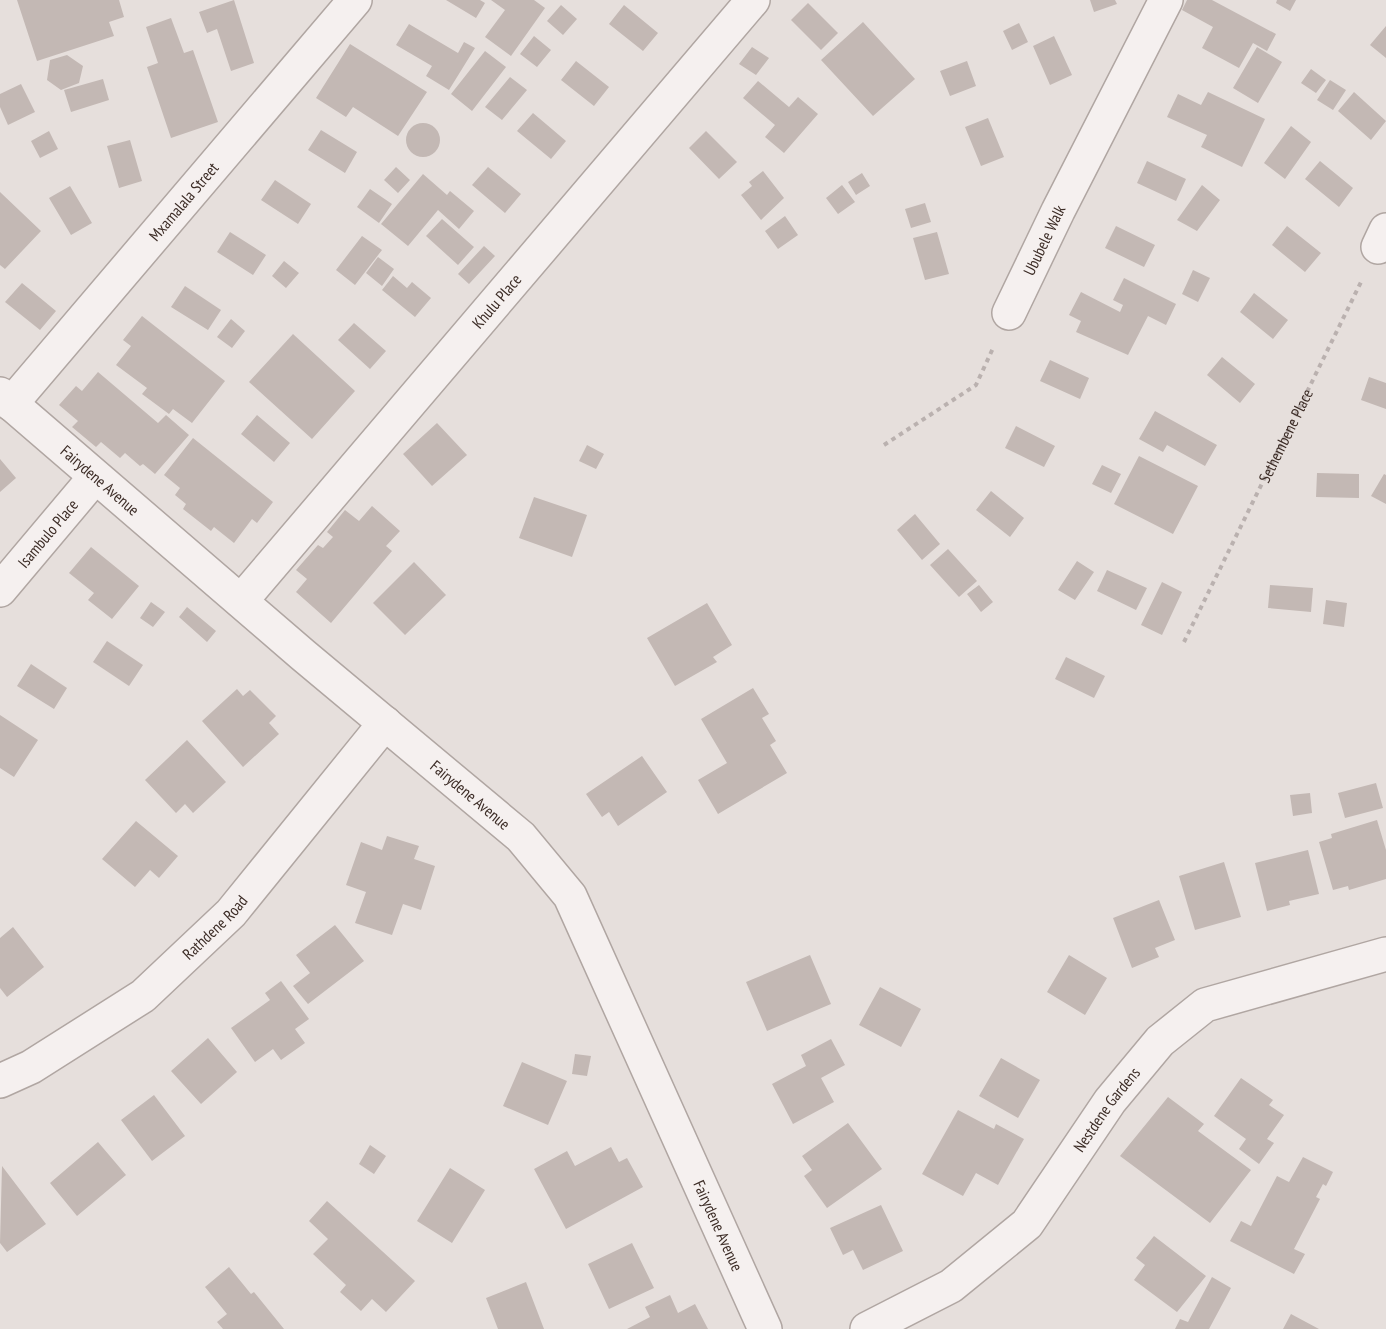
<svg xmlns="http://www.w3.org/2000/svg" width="1386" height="1329" font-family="'PT Sans Narrow',sans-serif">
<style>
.building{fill:#c3b8b4}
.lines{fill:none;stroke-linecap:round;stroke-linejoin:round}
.street-casing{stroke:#b0a6a2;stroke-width:36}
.path{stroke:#bab1af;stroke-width:4;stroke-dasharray:4.5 4.5;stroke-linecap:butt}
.street{stroke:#f5f0ef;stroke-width:33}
.labels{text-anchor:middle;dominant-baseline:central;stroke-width:5;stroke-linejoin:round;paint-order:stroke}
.street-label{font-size:16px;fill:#3c2c26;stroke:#f4edeb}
</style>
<rect width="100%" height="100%" fill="#e6dfdc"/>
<path class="building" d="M17 0H119L124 17 109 22 114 36 37 61Z
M234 0 254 63 231 71 217 29 207 33 199 12Z
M446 0H480L485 3 476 18Z
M491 0H534L545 8 511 56 485 37 505 10Z
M1090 0H1115L1117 4 1094 12Z
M1187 0H1212L1276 34 1267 51 1253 43 1239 68 1202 48 1213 27 1182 10Z
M1277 0H1296L1290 11 1276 3Z
M808 3 838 33 821 50 791 20Z
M561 5 577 19 563 35 547 21Z
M624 5 658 33 643 51 609 24Z
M171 18 184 53 193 50 218 122 171 138 147 67 158 63 146 27Z
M863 22 915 79 873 116 821 60Z
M1019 23 1028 42 1012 50 1003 31Z
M409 24 458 53 464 42 475 48 449 90 426 76 432 66 396 45Z
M1386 26V58L1370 45Z
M534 36 551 50 537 67 520 54Z
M1054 36 1072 75 1050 85 1033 46Z
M350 44 427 92 398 136 353 107 346 117 316 98Z
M752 47 769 58 756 75 739 64Z
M1257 47 1282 62 1258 103 1233 88Z
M485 51 506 67 472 111 451 94Z
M67 55 83 66 79 83 61 90 47 80 50 60Z
M576 61 609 87 594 106 561 80Z
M967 61 976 86 950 96 940 71Z
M1311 69 1326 80 1316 93 1301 83Z
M510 77 527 90 502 120 485 107Z
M103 79 109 100 71 112 64 90Z
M1330 80 1346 90 1333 110 1317 100Z
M758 81 789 107 798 97 818 114 784 153 765 137 775 125 743 98Z
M21 84 35 112 8 125 0 107V94Z
M1208 92 1265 119 1242 167 1201 147 1207 135 1167 117 1178 94 1201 105Z
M1354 92 1386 121 1371 140 1338 111Z
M533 113 566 141 551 159 517 131Z
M988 118 1004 157 981 166 965 127Z
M406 140a17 17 0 1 1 34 0a17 17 0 1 1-34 0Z
M1291 126 1311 142 1285 179 1264 163Z
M321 130 357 152 345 173 308 150Z
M49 131 58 149 40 158 31 141Z
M706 131 737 162 719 179 689 148Z
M130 140 142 181 119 188 107 146Z
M1147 161 1186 179 1176 201 1137 183Z
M1320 161 1353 188 1339 207 1305 179Z
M396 167 410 180 398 193 384 180Z
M488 167 521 194 505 213 472 185Z
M763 171 784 198 761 220 741 195 752 186 749 182Z
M862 173 870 186 856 195 848 182Z
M423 174 447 195 450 191 474 211 459 229 438 210 408 246 381 224Z
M275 180 311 204 298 224 261 200Z
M842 185 855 202 838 214 826 198Z
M1202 185 1220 200 1197 231 1177 220Z
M70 186 92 223 71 235 49 198Z
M370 189 392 204 379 223 357 207Z
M0 192 41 231 5 269 0 265Z
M925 203 931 222 911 228 905 209Z
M785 216 798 235 778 249 765 231Z
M442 219 474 247 458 265 426 236Z
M1116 226 1155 245 1144 267 1105 248Z
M1287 226 1321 253 1305 272 1272 245Z
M230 232 266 255 253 275 217 252Z
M937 232 949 274 925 280 913 238Z
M362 236 382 250 355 285 336 270Z
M484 246 495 256 469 284 458 274Z
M378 257 394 269 382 286 366 273Z
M284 261 299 273 286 288 272 276Z
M1193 270 1210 278 1198 302 1182 294Z
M393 276 407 288 412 282 431 298 415 317 382 290Z
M1124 278 1176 304 1166 325 1148 316 1128 355 1076 332 1081 321 1069 315 1081 292 1120 312 1123 305 1113 300Z
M22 283 56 311 40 330 5 302Z
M185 286 221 310 208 330 171 307Z
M1254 293 1288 320 1273 339 1240 312Z
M142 316 225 381 192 423 173 409 169 414 142 394 147 388 116 365 131 346 123 340Z
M231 319 245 331 232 348 217 337Z
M354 323 386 351 370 369 338 340Z
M293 334 355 391 312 439 249 382Z
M1222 357 1255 384 1240 403 1207 375Z
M1050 360 1089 378 1080 399 1040 381Z
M98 372 158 423 166 415 189 435 155 474 143 464 140 466 125 453 120 458 101 442 96 447 72 427 78 421 59 405 76 386 82 391Z
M1369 377 1386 383V409L1361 400Z
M1155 411 1217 445 1205 466 1167 445 1163 452 1139 439Z
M257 415 290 443 274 462 241 434Z
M437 423 467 455 432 486 403 454Z
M1016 426 1055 446 1044 467 1005 448Z
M193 438 273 502 257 523 252 519 234 543 214 527 211 531 183 509 186 504 175 495 180 488 164 475Z
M587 445 604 454 596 469 579 461Z
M1139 456 1198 486 1173 534 1114 504Z
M0 459 16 478 0 492Z
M1102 465 1121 474 1111 493 1092 484Z
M1317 473 1359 474V498L1316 497Z
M1384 474 1386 475V504L1371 496Z
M991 491 1024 518 1010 537 976 510Z
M534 497 587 515 572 557 519 538Z
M372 506 400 531 386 546 392 551 331 623 296 592 307 579 296 570 318 545 323 548 333 537 327 532 345 510 359 521Z
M915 514 940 544 922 560 897 530Z
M91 547 139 586 112 619 88 600 94 593 69 573Z
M948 549 977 581 959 597 930 565Z
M1077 561 1094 572 1075 600 1058 590Z
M414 562 446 595 405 635 373 603Z
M1107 570 1147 588 1136 610 1097 591Z
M1162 582 1182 592 1162 635 1141 625Z
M979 585 993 602 981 612 967 594Z
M1270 585 1313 588 1311 612 1268 608Z
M1326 600 1347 603 1344 627 1323 624Z
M151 602 165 612 153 627 140 618Z
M707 603 732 645 713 657 717 662 675 686 647 638Z
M187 607 216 631 207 642 179 617Z
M107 641 143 665 129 686 93 662Z
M1066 657 1105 676 1094 698 1055 679Z
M31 664 67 688 54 709 17 686Z
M753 688 769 714 762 718 776 741 770 745 787 773 718 814 698 780 727 763 701 719Z
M237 689 243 696 250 690 276 716 269 723 279 734 243 767 202 721Z
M0 715 38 740 14 777 0 768Z
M187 740 226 782 193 813 185 804 176 813 145 780Z
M642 756 667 792 618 826 609 812 602 817 586 794Z
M1376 783 1383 808 1345 818 1338 793Z
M1310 793 1312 813 1293 816 1290 795Z
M1377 820 1386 850V879L1349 890 1348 886 1333 890 1319 842 1332 838 1331 834Z
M136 821 178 856 159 878 150 870 135 887 102 859Z
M387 836 419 846 414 859 435 866 421 910 403 904 392 935 355 923 366 892 346 885 361 842 382 850Z
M1308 850 1319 894 1289 901 1290 905 1267 911 1255 863Z
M1224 862 1241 917 1195 930 1179 876Z
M1159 900 1175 940 1155 948 1159 957 1132 968 1113 918Z
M335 925 364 961 308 1004 293 986 310 973 296 955Z
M13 927 44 967 7 997 0 988V938Z
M810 955 831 1004 767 1031 746 982Z
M1069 955 1107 978 1085 1015 1047 992Z
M281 981 309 1019 295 1029 305 1043 281 1060 273 1049 255 1062 231 1028 270 1000 265 993Z
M880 987 921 1009 901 1047 859 1025Z
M208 1038 237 1072 201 1104 171 1071Z
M831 1039 845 1065 821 1078 834 1102 793 1124 772 1084 806 1066 801 1055Z
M575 1054 591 1056 587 1076 572 1074Z
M1001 1058 1040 1080 1018 1118 979 1096Z
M522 1062 567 1081 548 1125 503 1106Z
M1241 1078 1273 1100 1269 1105 1284 1115 1267 1139 1274 1143 1259 1164 1239 1149 1246 1139 1214 1116Z
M154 1095 185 1136 152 1161 121 1120Z
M1168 1097 1204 1124 1198 1131 1251 1170 1210 1223 1120 1156Z
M958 1110 994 1129 996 1124 1024 1139 998 1185 976 1173 963 1196 922 1174Z
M848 1123 882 1169 827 1208 804 1176 812 1170 802 1156Z
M98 1142 126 1175 77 1216 50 1183Z
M370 1145 386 1156 374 1174 359 1164Z
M611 1147 619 1162 627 1158 643 1187 566 1229 534 1169 567 1151 575 1166Z
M1303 1157 1333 1172 1326 1186 1323 1184 1316 1197 1320 1199 1294 1249 1305 1254 1294 1274 1230 1241 1241 1221 1251 1226 1277 1176 1289 1182Z
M2 1166 46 1224 7 1252 0 1243Z
M450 1168 485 1190 452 1243 417 1221Z
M327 1201 415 1281 386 1312 372 1299 361 1311 340 1292 346 1285 313 1254 328 1239 309 1221Z
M881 1205 903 1251 863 1270 853 1250 843 1255 830 1228Z
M1154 1236 1206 1276 1177 1312 1134 1280 1145 1265 1136 1258Z
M632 1243 654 1288 609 1309 588 1264Z
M229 1267 251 1294 254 1292 284 1329H223L217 1322 227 1314 205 1287Z
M1212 1277 1231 1288 1209 1329H1175L1180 1319 1188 1322Z
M526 1282 544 1329H498L486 1298Z
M670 1295 678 1313 695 1304 708 1329H627L650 1317 645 1307Z
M1291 1314 1319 1329H1283Z"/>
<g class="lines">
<g class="street-casing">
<g id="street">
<path d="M1378 247 1386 230"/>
<path id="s2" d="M1009 313 1058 211 1166 0"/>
<path id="s3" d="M0 394 303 655 521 837 570 896 765 1329"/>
<path id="s4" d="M11 404 355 0"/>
<path id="s5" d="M0 590 95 477"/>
<path id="s6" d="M241 601 753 0"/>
<path id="s7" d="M0 1081 31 1067 143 996 231 913 385 723"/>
<path id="s8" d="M867 1329 951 1286 1027 1224 1110 1101 1160 1041 1205 1005 1386 954"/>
</g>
</g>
<g class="path">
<path d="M884 445 976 385 994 346"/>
<path id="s1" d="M1184 642 1362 280"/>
</g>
<use href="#street" class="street"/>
</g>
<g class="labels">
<g class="street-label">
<text stroke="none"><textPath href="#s4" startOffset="266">Mxamalala Street</textPath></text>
<text stroke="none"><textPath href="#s2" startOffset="81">Ububele Walk</textPath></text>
<text stroke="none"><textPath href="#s6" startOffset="394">Khulu Place</textPath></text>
<text stroke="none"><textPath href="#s1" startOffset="230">Sethembene Place</textPath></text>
<text stroke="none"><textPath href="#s3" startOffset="132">Fairydene Avenue</textPath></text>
<text stroke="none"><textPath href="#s5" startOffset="74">Isambulo Place</textPath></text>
<text stroke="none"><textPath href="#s3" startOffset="618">Fairydene Avenue</textPath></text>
<text stroke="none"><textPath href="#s7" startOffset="266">Rathdene Road</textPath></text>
<text stroke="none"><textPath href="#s8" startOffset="332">Nestdene Gardens</textPath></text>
<text stroke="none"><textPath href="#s3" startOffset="1122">Fairydene Avenue</textPath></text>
</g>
</g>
</svg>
